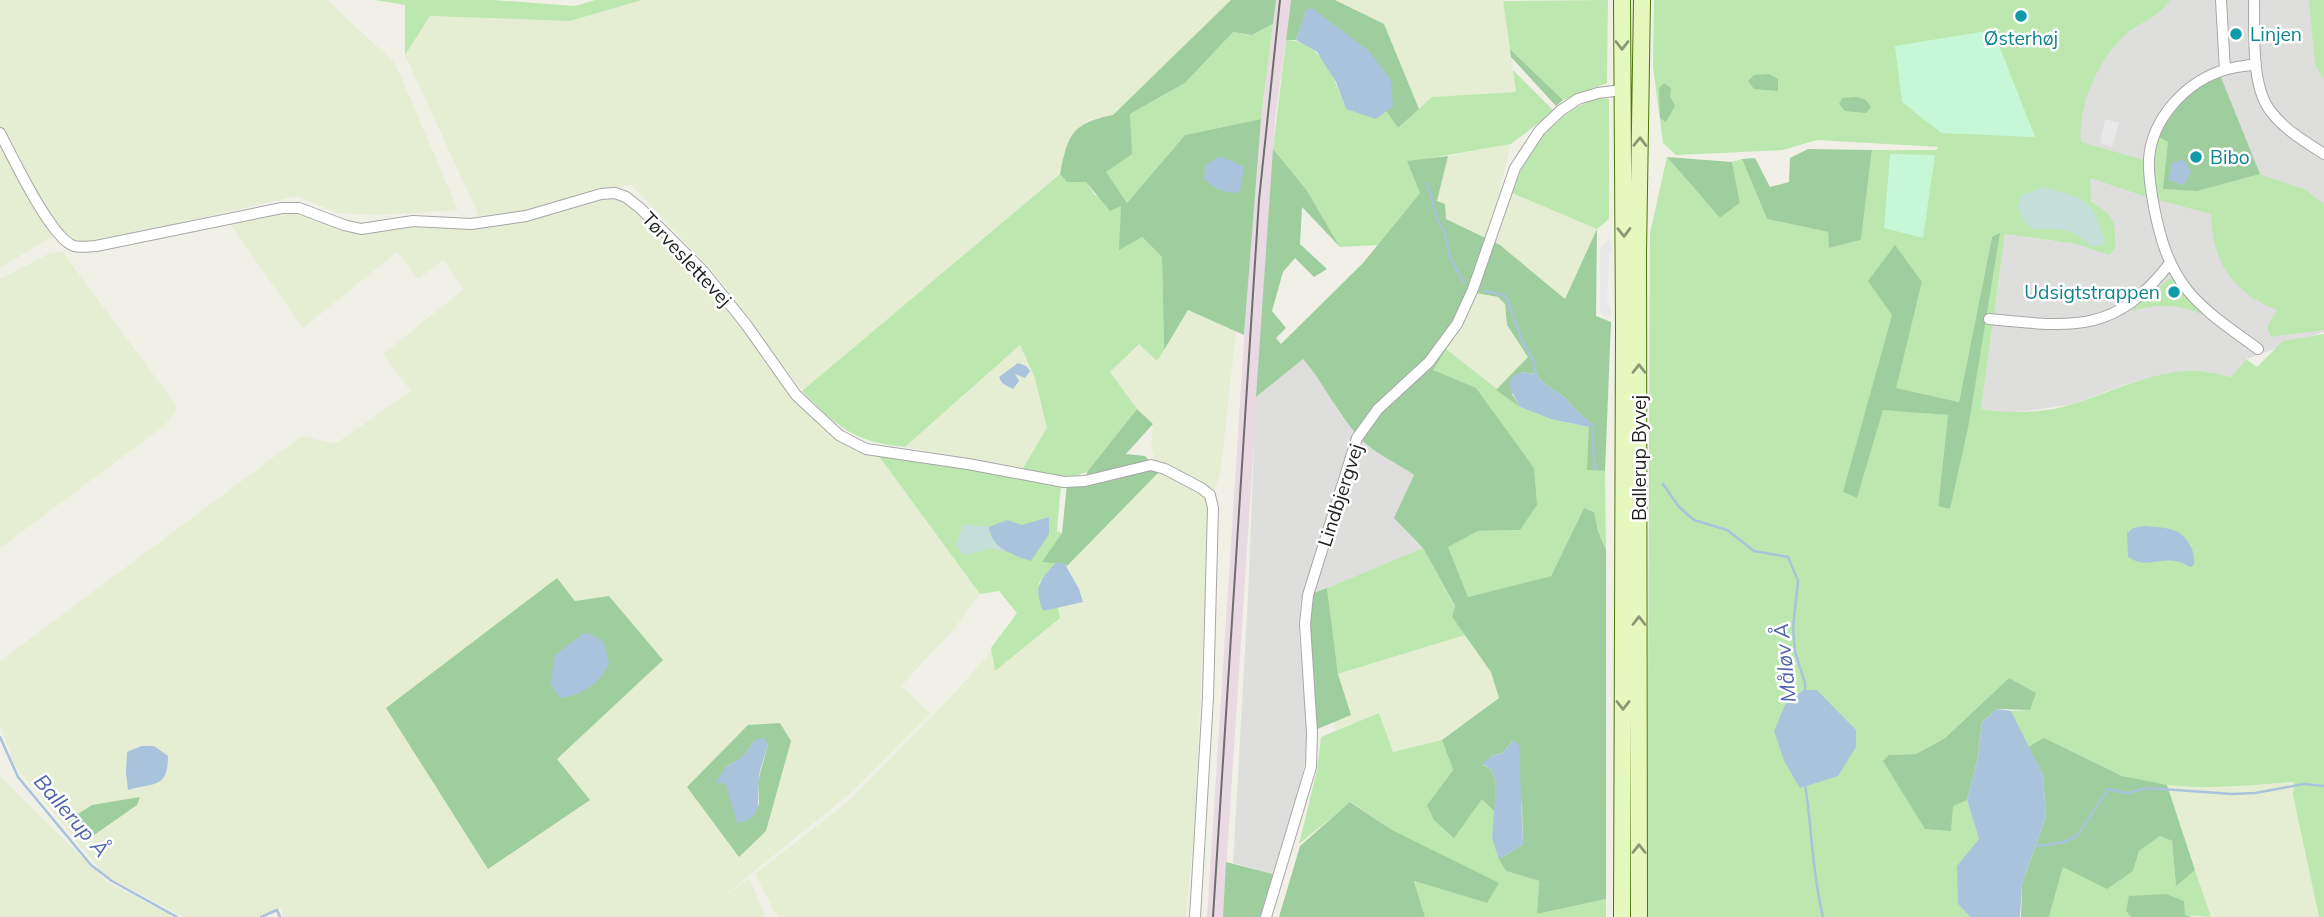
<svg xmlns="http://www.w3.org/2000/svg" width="2324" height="917" font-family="Mulish,sans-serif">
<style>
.residential{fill:#dededd}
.industrial{fill:#e9d9e2}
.farmland{fill:#e5eed3;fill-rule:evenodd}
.grass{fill:#bce8af;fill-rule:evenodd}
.forest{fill:#9ece9d;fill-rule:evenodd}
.wetland{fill:#c5ded9}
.park{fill:#c6f8d8}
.parking{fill:#e8e8e8}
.water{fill:#a9c3dc}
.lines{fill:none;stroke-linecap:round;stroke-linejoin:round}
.stream{stroke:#a9c3dc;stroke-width:2.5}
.street-casing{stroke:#a7a7a7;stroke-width:12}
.secondary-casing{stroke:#4c7609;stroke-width:18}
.street{stroke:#fff;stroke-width:10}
.secondary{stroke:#e5f8be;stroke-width:16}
.tram{stroke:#6e6e6e;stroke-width:2}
.oneway{stroke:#8c9777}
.culture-dot{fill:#0f9aa8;stroke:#fff;stroke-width:2.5}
.labels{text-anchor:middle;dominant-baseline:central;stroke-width:5;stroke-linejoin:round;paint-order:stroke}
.culture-label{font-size:19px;fill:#0d838f;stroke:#fff;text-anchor:start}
.street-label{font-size:19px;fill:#202020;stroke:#fff}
.water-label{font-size:21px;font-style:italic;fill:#4f64ae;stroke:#fff}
</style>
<rect width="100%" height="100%" fill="#f0f0e7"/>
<path class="residential" d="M2079 0H2324V332L2246 359 2231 377 2207 372 2167 373 2126 384 2070 405 2010 413 1981 409 2005 234 2077 244Z
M1303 359 1319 378 1342 417 1362 440 1414 475 1395 518 1423 548 1301 599 1299 636 1307 715 1306 757 1298 794 1273 874 1233 863 1248 597 1256 397Z"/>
<path class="industrial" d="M1276 0H1291L1275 120 1223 917H1207L1248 279 1261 119Z"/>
<path class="farmland" d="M0 0H327L395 63 458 210 378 215 337 213 296 196 78 246 56 234 0 268Z
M642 0H1231L1113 115 1088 120 1064 154 1060 174 802 391 717 276 631 185 601 189 635 200 701 262 799 398 834 429 874 448 980 594 954 629 901 686 931 714 848 795 719 900 749 878 766 917H284L281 908 257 917H183L112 879 100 870 14 764 0 725V661L302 436 335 444 411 391 383 354 464 289 443 260 418 279 397 252 303 328 230 224 287 206 344 230 407 221 490 226 556 202 510 214 479 216 405 55 430 16 570 21ZM557 578 575 601 557 759 589 800 387 709ZM780 723 766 831 739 856 687 787Z
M1335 0H1505L1503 1 1517 92 1432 97 1419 109 1384 24Z
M1511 144 1500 187 1597 229 1565 299 1500 245 1446 219 1437 202 1448 156Z
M62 251 178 408 165 425 0 548V279L48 254Z
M1476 293 1498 297 1505 304 1507 325 1528 357 1496 390 1446 349 1463 323Z
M1188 310 1236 331 1221 468 1209 509 1195 818 1186 917H777L755 874 849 801 959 688 991 651 1060 618 1058 607 1083 602 1079 589 1067 566 1157 473 1160 474 1151 449 1153 424 1137 409 1110 372 1139 344 1157 360Z
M1020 345 1035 378 1048 428 1023 468 905 447Z
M1465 635 1491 672 1499 698 1442 740 1393 752 1379 713 1336 731 1324 679Z
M0 776 107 882 175 917H0Z
M2294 782 2293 795 2319 917H2211L2167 785 2237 786Z"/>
<path class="grass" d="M375 0H493L575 6 595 0H642L570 21 430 16 405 55V5Z
M1608 0 1607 83 1563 100 1510 49 1503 1Z
M1654 0H2170C2162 14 2144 21 2131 30 2101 53 2077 105 2081 142L2144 160 2147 197 2090 178 2091 202C2115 215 2116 223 2115 249L2109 255 2077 244 2005 234 1981 409C2010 414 2045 413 2073 404 2111 392 2147 373 2188 371 2202 370 2216 374 2231 377L2246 359 2257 367 2283 341 2324 334V917H2319L2293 795 2294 782C2238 786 2176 793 2122 776 2095 767 2069 751 2044 739L2028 747 2011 711 2029 710 2009 678 1945 738 1916 754 1889 755 1953 805 1967 800 1979 839 1958 904 1970 917H1647L1650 233 1667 157 1720 218 1740 203 1732 162 1742 159 1767 219 1828 232 1830 248 1861 240 1872 150H1936L1938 147 1817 140 1783 150 1676 155 1663 143 1653 67ZM1992 237 1950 509 1938 505 1948 415 1883 409 1857 497 1844 492 1892 315 1922 282 1895 388 1959 402Z
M2309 0H2324V80L2315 64Z
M1273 24 1261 119 1185 135 1127 203 1105 172 1131 154 1130 114 1185 83 1233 32 1252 35Z
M1286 40C1322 41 1335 80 1346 109L1386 111 1398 128 1432 97 1516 92 1513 70 1554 111 1511 144 1408 162 1420 193 1378 245 1340 247 1306 189 1273 149Z
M1598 98 1609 99V219L1597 229 1512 193C1526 149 1553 114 1598 98Z
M2159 137 2168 141 2164 189 2197 191 2260 174 2306 190 2324 204V330L2271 337 2267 327 2277 310C2233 293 2212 262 2211 214L2155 199 2152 169Z
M1060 174 1067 182H1086L1095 195 1121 206 1142 237 1162 257 1164 350 1157 361 1139 344 1110 372 1137 409 1087 472 1064 480 1023 468 1047 428 1035 378 1020 345 905 447C853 442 838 427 802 391Z
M2170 278 2175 281 2204 315C2175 303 2161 304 2131 311Z
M1446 349 1520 407 1551 419 1589 427 1587 470 1605 471 1606 550 1598 531 1594 512 1584 508 1551 576 1468 597 1447 547 1478 531 1520 530 1433 370Z
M876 452 1061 485 1057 531 1062 533 1043 562H1056L1039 583 1043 611 1058 607 1060 618 995 671 991 648 1017 613 999 591 980 594Z
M1423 548 1455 607 1452 617 1465 635 1338 674 1327 588Z
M1379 713 1393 752 1442 740 1453 770 1427 805 1483 799 1495 812 1492 839 1506 871 1539 881 1537 914 1606 899V917H1425L1414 881 1487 903 1392 830 1351 802 1299 844 1317 770 1321 737Z
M2160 836 2172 841 2176 885 2195 870 2211 917 2126 911 2131 917H2049L2063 867 2133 871 2139 851Z"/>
<path class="forest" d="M1231 0H1276L1273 24 1252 35 1233 32 1185 83 1130 114 1132 154 1106 172 1127 203 1185 135 1261 119 1244 335 1188 310 1164 350 1162 257 1142 237 1119 250 1121 206 1110 211 1086 182H1067L1060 174C1068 134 1072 123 1113 115Z
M1291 0H1335L1384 24 1419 109 1398 128 1386 111 1369 51 1306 11 1296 40H1286Z
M1510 49 1563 100 1556 106 1511 57Z
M1769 74 1778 79V91L1754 89 1748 81 1754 75Z
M2220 75 2260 174 2197 191 2163 189 2168 142 2159 137C2174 107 2189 90 2220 75Z
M1664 83 1671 88 1670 96 1675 106 1666 122 1660 118 1659 88Z
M1857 97 1866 100 1871 107 1866 113 1845 111 1839 104 1842 98Z
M1273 149 1306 189 1340 247 1302 207 1300 244 1327 269 1314 277 1295 258 1283 272 1272 311 1286 328 1276 338 1281 344 1363 263 1420 193 1407 161 1448 156 1437 201 1445 204 1446 219 1500 245 1565 299 1597 229 1596 316 1611 322 1605 471 1587 470 1589 421C1577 413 1577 410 1568 401 1558 390 1546 388 1536 374L1521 372 1512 394 1520 407 1496 390 1528 357 1507 325 1505 304 1498 297 1476 293 1463 323 1433 370 1476 388 1534 468 1537 505 1520 530 1478 531 1448 547 1468 597 1551 576 1584 508 1594 512 1598 531 1606 550V899L1537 914 1539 881 1506 871 1499 859 1523 844 1522 808 1513 740 1503 753 1491 756 1483 765 1491 769 1496 783 1495 812 1482 799 1454 838 1434 820 1427 805 1453 770 1442 740 1499 698 1491 672 1452 617 1455 606 1423 548 1394 518 1414 475C1397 463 1374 453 1360 438 1337 414 1325 384 1303 359L1256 397Z
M1808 149 1872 150 1861 240 1829 248 1828 232 1767 219 1742 159 1755 158 1770 187 1789 182 1790 158Z
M1667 157 1732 162 1740 203 1720 218Z
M2000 233 1969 423 1950 509 1938 506 1948 415 1883 410 1857 498 1843 492 1892 315 1868 281 1895 245 1922 282 1896 388 1959 402 1992 237Z
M1137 409 1153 424 1126 454 1145 456 1160 471 1067 566 1065 564 1042 562 1062 533 1067 484 1086 483 1087 472Z
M557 578 575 601 609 596 663 660 557 759 590 800 488 869 386 708Z
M1327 588 1338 674 1351 715 1315 730 1307 623 1311 594Z
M2009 678 2036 693 2030 710 1997 709 1982 722 1978 757 1967 800 1953 806 1951 831 1925 829 1883 761 1889 755 1916 754 1945 738Z
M780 723 791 741 766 831 739 857 687 787 748 725ZM755 740 768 744 758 781 759 805 723 783 726 767 742 758Z
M2044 738 2122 776 2167 785 2195 870 2176 886 2172 841 2160 836 2139 851 2133 871 2107 889 2063 867 2049 917H2021L2022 884 2046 816 2043 775 2028 747Z
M140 797 137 805 84 842 67 821 92 805Z
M1350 802 1392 830 1499 883 1487 903 1414 881 1425 917H1279L1300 846Z
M1226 862 1273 874 1260 917H1223Z
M2166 894 2184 901 2185 915 2192 917H2131L2126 911 2129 896Z"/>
<path class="wetland" d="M2043 187C2087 199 2092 198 2105 243L2092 247C2072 228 2061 227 2034 230L2024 221 2018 208 2021 196Z
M963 524 989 527 990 536 1006 553 991 548 964 555 956 545Z"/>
<path class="park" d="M1993 30 2035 137 1941 133 1902 102 1895 46Z
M1890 154 1935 155 1923 238 1884 228Z"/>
<path class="parking" d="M2105 119 2119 123 2112 147 2100 143Z
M1609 239 1612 250 1609 254 1607 300 1611 313 1606 318 1600 313V247Z"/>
<path class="water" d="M1312 8 1369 51 1391 80 1393 106 1376 119 1346 109 1336 82 1317 52 1296 40 1306 10Z
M1220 156 1244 167 1240 192C1226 195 1214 188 1204 179L1205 165Z
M2184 160 2191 172 2184 185 2168 180 2173 162Z
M1018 363 1026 366 1030 371 1025 378 1015 374 1019 381 1013 389 1002 383 999 377Z
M1521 372 1536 374C1546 388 1558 390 1568 401 1577 410 1577 413 1590 421L1589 427 1551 419 1520 407 1509 387 1511 378Z
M1049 517V534L1031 561C1013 555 991 548 989 527L1007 520 1022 525Z
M2145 526C2166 528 2182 527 2191 547 2194 554 2195 558 2194 565L2190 567C2164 551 2151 572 2128 557L2127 533 2133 528Z
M1056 562 1065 564 1079 589 1083 602 1043 611C1033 586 1040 581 1056 562Z
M584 633C605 637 605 644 609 664 599 684 582 695 560 698L550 684 555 655Z
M1803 690H1817L1856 730V747L1838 776 1800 788 1784 761 1774 731 1785 705Z
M1997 709 2011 711 2043 775 2046 816 2022 884 2020 917H1970L1958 904 1957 866 1979 839 1967 800 1978 757 1982 722Z
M764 738 768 744C765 756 759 770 758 783 757 803 764 818 737 823L726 786 723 783H715L726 767 741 758 755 740Z
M1513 740 1519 745 1523 844 1499 859 1492 839 1496 783 1491 769 1482 764 1491 756 1503 753Z
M141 746H154L168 756C168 790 153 782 128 790L126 773 127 752Z"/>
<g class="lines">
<path class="stream" d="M1427 183 1437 219 1445 233 1450 257 1464 283
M1485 291 1503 295 1507 299 1522 340 1533 360 1536 374
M1588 425 1592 424C1594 440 1592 454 1596 469
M1663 484 1679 507 1694 520 1727 530 1754 551 1788 557 1798 581 1793 628 1795 651 1805 683V693
M0 737 18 777 91 865 112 881 177 917
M1805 784C1812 828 1812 873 1823 917
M2036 843 2039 846 2064 842 2077 836 2108 789 2127 793 2148 788 2232 794 2255 793 2304 784 2324 786
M261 917 277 910 280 917"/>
<g class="street-casing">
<path id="street" d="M2221 0 2225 70
M2254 0C2255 33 2250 87 2272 113 2286 131 2306 142 2324 154
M2256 64C2246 66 2234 67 2224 70 2186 82 2152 118 2149 159 2148 175 2151 191 2154 207 2160 238 2168 266 2188 291 2207 314 2234 331 2258 349
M0 133C12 156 51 239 74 246 81 248 90 246 96 246L282 208H299L344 225 361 229 413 221 471 224 526 216 601 194 615 193 626 197 640 208 703 271 745 323 796 395 839 435 866 449 968 464 1064 482 1085 481 1151 465 1165 469 1201 488 1210 495 1213 508 1208 697 1195 917
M1989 319C2071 327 2115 335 2170 263
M1266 917 1311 767 1312 733 1305 624 1308 595 1357 438 1378 409 1429 362 1457 324 1473 289 1515 168 1540 130 1560 111 1578 99 1598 93 1622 90"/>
</g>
<g class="secondary-casing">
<path id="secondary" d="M1622 0 1624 328 1622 917
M1639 917 1638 253 1642 0"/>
</g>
<use href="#street" class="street"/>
<use href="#secondary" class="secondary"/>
<path class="tram" d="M1213 917 1259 200 1280 0"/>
</g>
<defs><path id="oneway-chevron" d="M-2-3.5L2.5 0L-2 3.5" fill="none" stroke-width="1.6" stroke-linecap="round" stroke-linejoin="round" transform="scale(1.75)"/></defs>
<g class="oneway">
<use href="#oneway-chevron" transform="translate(1622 45) rotate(90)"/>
<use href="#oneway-chevron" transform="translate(1640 142) rotate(-89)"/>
<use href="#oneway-chevron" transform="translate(1624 232) rotate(89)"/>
<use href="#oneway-chevron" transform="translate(1639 369) rotate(-90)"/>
<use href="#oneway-chevron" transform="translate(1639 621) rotate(-90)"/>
<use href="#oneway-chevron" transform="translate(1623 705) rotate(90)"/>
<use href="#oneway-chevron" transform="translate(1639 849) rotate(-90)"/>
</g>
<g class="culture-dot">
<circle cx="2021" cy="16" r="7"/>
<circle cx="2236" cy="34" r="7"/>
<circle cx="2196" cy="157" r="7"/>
<circle cx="2174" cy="292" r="7"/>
</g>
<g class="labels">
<g class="culture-label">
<text x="2250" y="34">Linjen</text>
<text x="2021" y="38" text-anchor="middle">Østerhøj</text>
<text x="2210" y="157">Bibo</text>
<text x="2160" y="292" text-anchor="end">Udsigtstrappen</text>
</g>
<g class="street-label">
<text transform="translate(687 259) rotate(47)">Tørveslettevej</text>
<text transform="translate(1639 458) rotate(-90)">Ballerup Byvej</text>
<text transform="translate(1340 495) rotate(-72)">Lindbjergvej</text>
</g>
<g class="water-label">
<text transform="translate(1784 663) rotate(-96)">Måløv Å</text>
<text transform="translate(72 815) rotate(49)">Ballerup Å</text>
</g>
</g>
</svg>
